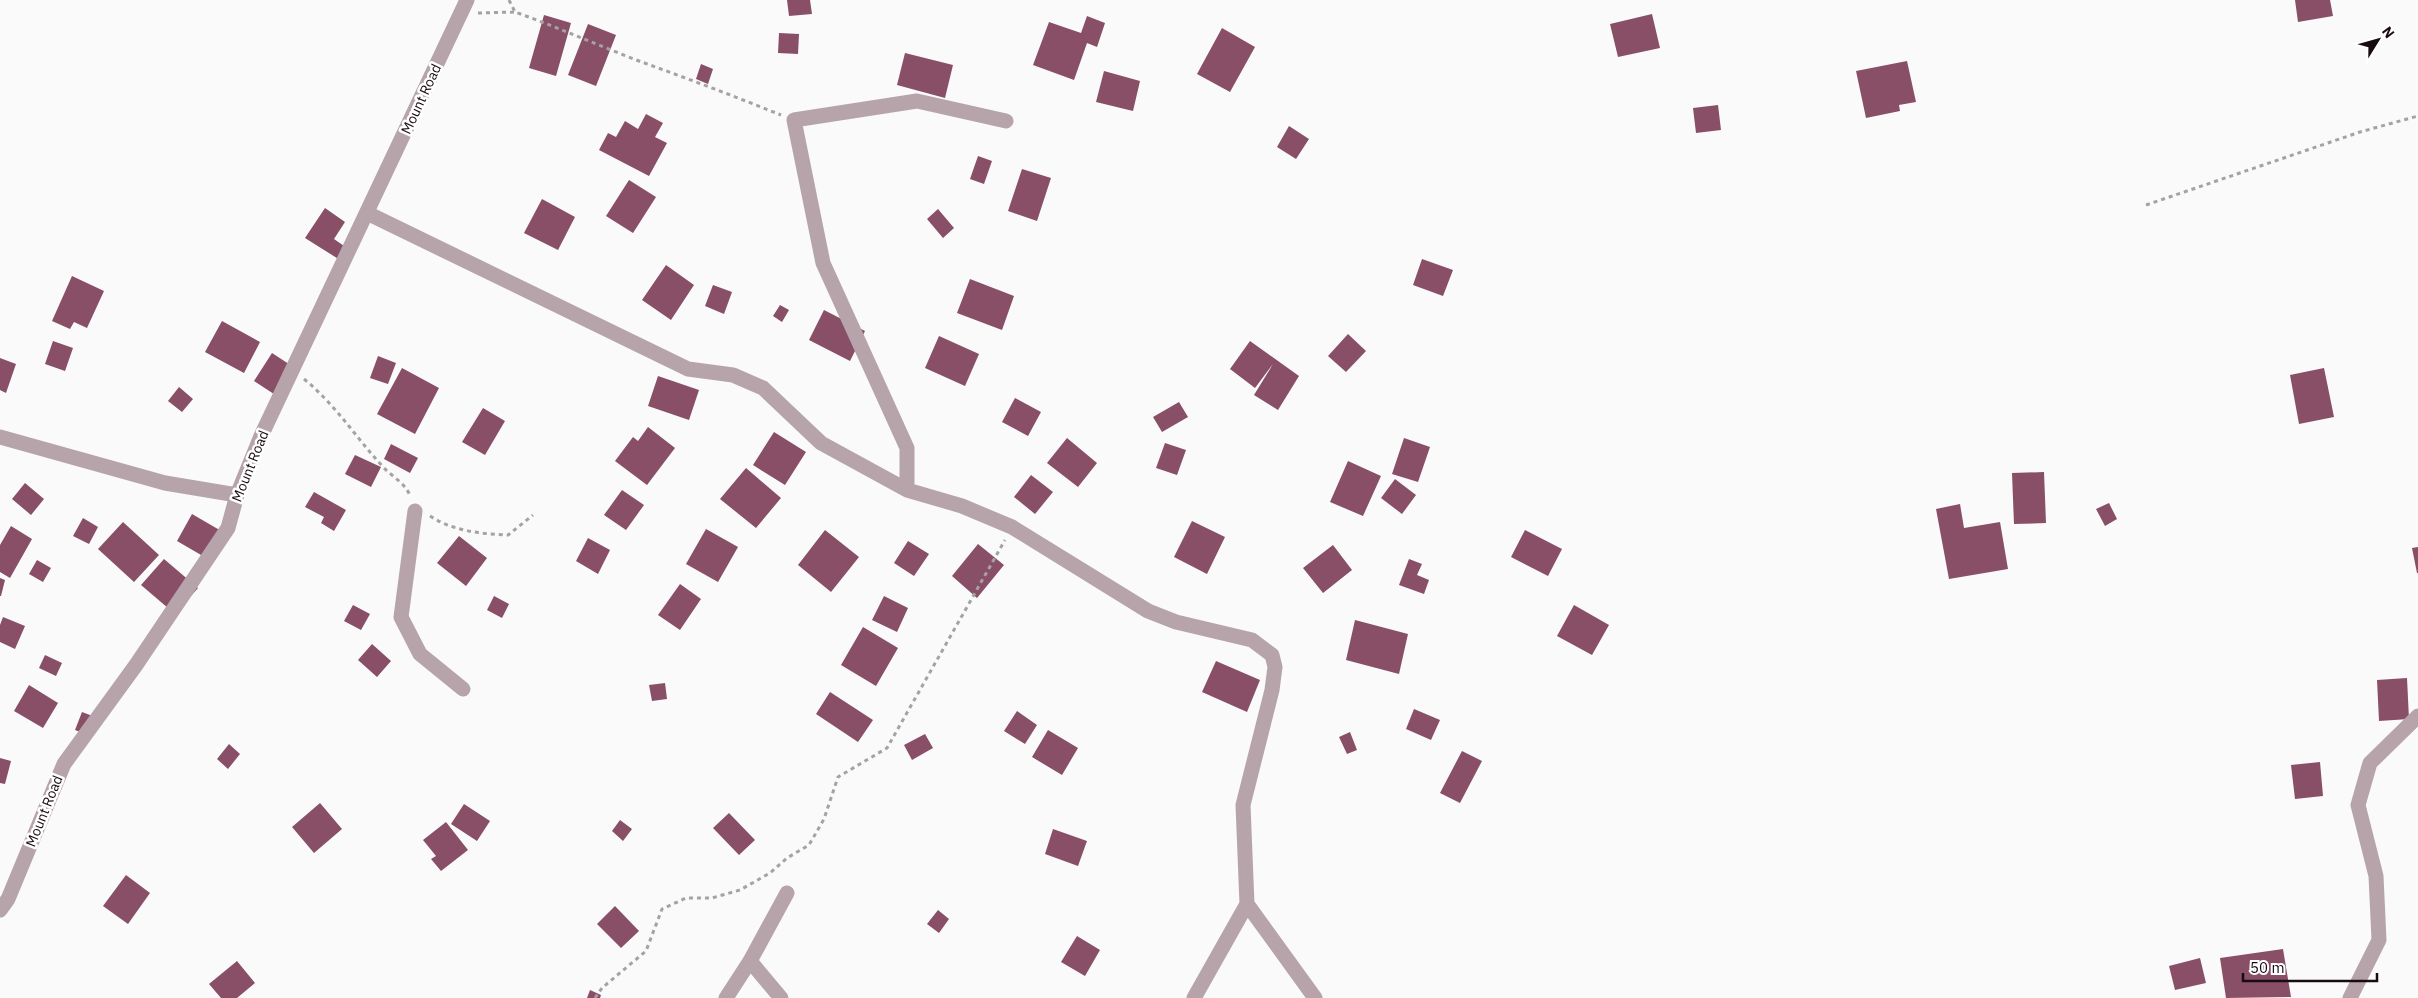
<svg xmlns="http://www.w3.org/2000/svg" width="2418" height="998" font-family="'IBM Plex Sans',sans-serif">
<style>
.building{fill:#884f67}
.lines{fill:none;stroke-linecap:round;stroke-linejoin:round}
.path{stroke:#a6a1a3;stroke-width:3;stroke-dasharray:4 4;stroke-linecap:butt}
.minor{stroke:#b6a4aa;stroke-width:15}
.labels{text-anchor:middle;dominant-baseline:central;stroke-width:5;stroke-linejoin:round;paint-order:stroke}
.street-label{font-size:14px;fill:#190c11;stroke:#fff}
</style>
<rect width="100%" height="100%" fill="#f9faf9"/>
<path class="building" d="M787 0H810L812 14 789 16Z
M2295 0H2330L2333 16 2298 22Z
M1652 14 1660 48 1618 57 1610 24Z
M544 15 571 23 556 76 529 68Z
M1087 16 1105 23 1097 47 1087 43 1074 80 1033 65 1049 22 1081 33Z
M588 24 616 35 596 86 568 75Z
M1222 28 1255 47 1230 92 1197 74Z
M779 33 799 34 798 54 778 53Z
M905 53 953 65 945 98 897 85Z
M1907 61 1916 102 1899 105 1900 111 1866 118 1856 71Z
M701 64 713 69 708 84 696 79Z
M1104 71 1140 81 1133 111 1096 102Z
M1718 105 1721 130 1696 133 1693 108Z
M646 114 663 123 655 137 667 143 649 176 599 150 608 133 616 137 625 121 638 129Z
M1289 126 1309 139 1296 159 1277 147Z
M978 156 992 161 984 184 970 179Z
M1022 169 1051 178 1037 221 1008 211Z
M629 180 656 197 633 233 606 216Z
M542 199 575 217 558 250 524 233Z
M325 208 345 222 334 239 347 248 340 260 305 238Z
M938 209 954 228 943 238 927 219Z
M1422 259 1453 270 1443 296 1413 285Z
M666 265 694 285 671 320 642 300Z
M72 276 104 291 87 328 74 322 70 329 52 321Z
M970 279 1014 296 1002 330 957 313Z
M713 285 732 292 724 314 705 306Z
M780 305 789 310 782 322 773 316Z
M824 310 865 331 850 361 809 340Z
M222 321 260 342 244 373 205 352Z
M1348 334 1366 351 1346 372 1328 356Z
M939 336 979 354 965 386 925 368Z
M53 341 73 348 65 371 45 364Z
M1250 341 1299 376 1278 410 1254 395 1273 364 1255 388 1230 369Z
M272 353 298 370 280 398 254 381Z
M378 356 396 363 388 384 370 378Z
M0 358 16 364 6 393 0 390Z
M402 368 439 388 415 434 377 414Z
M2324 368 2334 417 2299 424 2290 375Z
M658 376 699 390 689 420 648 406Z
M179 387 193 399 182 412 168 401Z
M1015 398 1041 412 1028 436 1002 422Z
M1179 402 1188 417 1162 432 1153 417Z
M483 408 505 421 485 455 462 442Z
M648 427 675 448 647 485 615 461 633 437 638 441Z
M774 432 806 452 785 485 753 465Z
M1067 438 1097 463 1078 487 1047 463Z
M1404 438 1430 447 1418 482 1392 474Z
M1165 443 1186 450 1177 475 1156 468Z
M391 444 418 458 410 473 384 459Z
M355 455 381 467 371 487 345 474Z
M1348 461 1381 476 1363 516 1330 502Z
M746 468 781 498 756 528 720 499Z
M2044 472 2046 523 2014 524 2012 473Z
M1031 475 1053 492 1035 514 1014 497Z
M1395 479 1416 495 1402 514 1381 498Z
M25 483 44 499 31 515 12 499Z
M622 490 644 505 626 530 604 515Z
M314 492 346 510 334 531 321 523 324 517 305 507Z
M2109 503 2117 519 2105 526 2096 509Z
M1960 504 1964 528 2000 522 2008 569 1949 579 1936 509Z
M192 514 223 532 208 559 177 541Z
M83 518 98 527 89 544 73 536Z
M1192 521 1225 537 1207 574 1174 557Z
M123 522 159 555 134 582 98 549Z
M11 526 32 539 10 578 0 572V545Z
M706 529 738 547 718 582 686 564Z
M825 530 859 557 831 592 798 565Z
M1525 530 1562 549 1548 576 1511 557Z
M459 536 487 558 466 586 437 563Z
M588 538 610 550 598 574 576 561Z
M908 541 929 554 914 576 894 563Z
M978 544 1004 565 977 598 952 576Z
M1333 545 1352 570 1323 593 1303 568Z
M2418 547V573H2417L2412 548Z
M164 559 198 588 175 614 141 585Z
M1409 559 1422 564 1417 575 1429 580 1424 594 1399 585Z
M37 560 51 568 43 582 29 574Z
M0 578 5 580 1 596H0Z
M680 584 701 599 680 630 658 615Z
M494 596 509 604 502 618 487 610Z
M884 596 908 608 897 632 872 620Z
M353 605 370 614 361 630 344 621Z
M1574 605 1609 625 1592 655 1557 636Z
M3 617 25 626 15 649 0 642V625Z
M1355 620 1408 634 1399 674 1346 660Z
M863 627 898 648 876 686 841 665Z
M372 644 391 661 377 677 358 660Z
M45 655 62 663 56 676 39 668Z
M1216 661 1260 680 1247 712 1202 692Z
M2407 678 2409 719 2379 721 2377 680Z
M665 683 667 699 652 701 649 685Z
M29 685 58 703 43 728 14 711Z
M830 692 873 720 858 742 816 714Z
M1414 709 1440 720 1431 740 1406 729Z
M1017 711 1037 725 1025 744 1004 731Z
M82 712 95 717 88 735 75 730Z
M1048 730 1078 748 1062 775 1032 757Z
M1350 732 1357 750 1347 754 1339 737Z
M925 734 933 748 912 760 904 745Z
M229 744 240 754 228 769 217 759Z
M1462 751 1482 761 1460 803 1440 793Z
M0 758 11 761 5 784 0 783Z
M2320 762 2323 796 2295 799 2291 765Z
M320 803 342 829 314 853 292 827Z
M464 804 490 821 477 841 451 824Z
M729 813 755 840 739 855 713 828Z
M620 820 632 829 623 841 612 831Z
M446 822 468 850 441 871 431 859 436 856 423 840Z
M1053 829 1087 841 1078 866 1045 854Z
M126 875 150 893 128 924 103 906Z
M615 906 639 931 621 948 597 924Z
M938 910 949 919 939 933 927 924Z
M1077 936 1100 950 1085 976 1061 962Z
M2283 949 2291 997 2226 998 2220 958Z
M2200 958 2206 983 2175 990 2169 966Z
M237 961 255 983 237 998H221L209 984Z
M590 990 601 995 600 998H587Z"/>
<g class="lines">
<path class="path" d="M509 0 515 12C557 27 597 45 639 61 686 78 734 96 781 115
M478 13 515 12
M2146 205 2360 132 2418 116
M304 379C337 406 356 438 384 468 393 477 406 484 410 496
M430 516C453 531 481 534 508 535L533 515
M595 998 602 988 646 951 662 909 686 898H712L740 890 770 873 787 858 809 845 824 819 838 777 887 748 1005 540"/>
<path class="minor" d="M367 213 688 369 733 375 763 388 821 443 907 490 962 506 1012 527 1148 611 1176 622 1252 640 1272 655 1275 667 1272 690 1243 805 1247 904 1194 998
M0 437 165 483 237 495
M907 490V448L823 263 794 120 917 101 1006 121
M415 511 401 617 420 654 463 689
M1247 904 1315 998
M0 910 8 899 64 764 136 665 228 528 237 495 261 436 467 0
M750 961 781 998
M726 998 750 961 787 893
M2350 998 2379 940 2376 876 2358 805 2370 763 2418 716"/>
</g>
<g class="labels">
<g class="street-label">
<text transform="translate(421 99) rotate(-65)">Mount Road</text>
<text transform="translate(250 466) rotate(-68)">Mount Road</text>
<text transform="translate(44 811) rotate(-68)">Mount Road</text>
</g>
</g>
<g transform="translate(2378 40) rotate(53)" stroke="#ffffff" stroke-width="4" paint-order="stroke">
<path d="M0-4L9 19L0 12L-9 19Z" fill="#190c11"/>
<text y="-8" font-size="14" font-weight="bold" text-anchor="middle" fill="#190c11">N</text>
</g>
<path d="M2243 973v8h134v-8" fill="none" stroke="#190c11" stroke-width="2.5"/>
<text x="2250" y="973" font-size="15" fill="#190c11" stroke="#ffffff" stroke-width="4" paint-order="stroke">50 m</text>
</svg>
